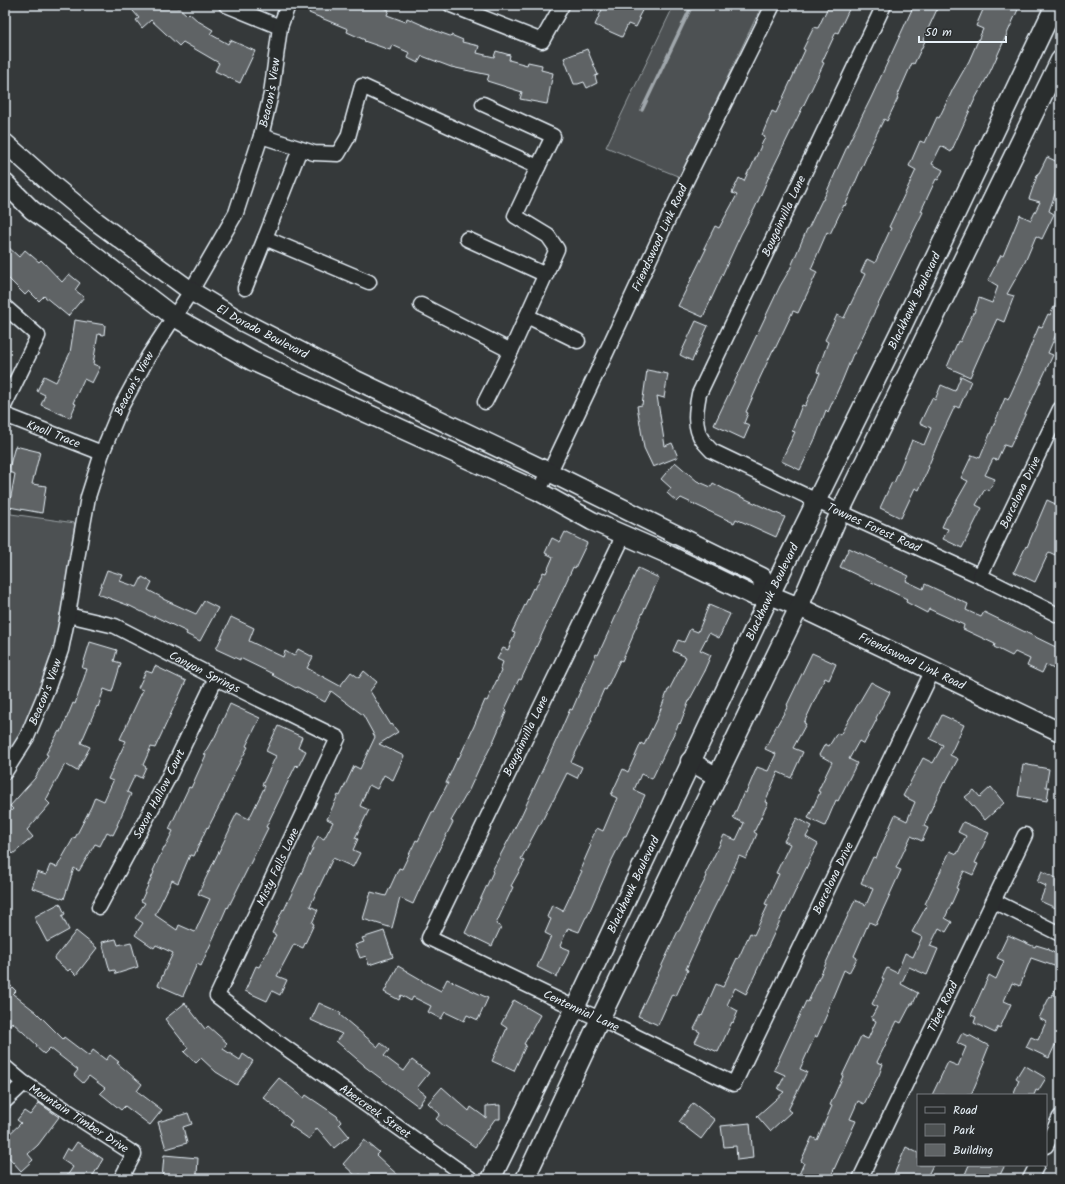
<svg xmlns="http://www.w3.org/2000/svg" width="1065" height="1184" font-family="Kalam,sans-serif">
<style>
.green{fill:#4d5152;stroke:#9aa1a5}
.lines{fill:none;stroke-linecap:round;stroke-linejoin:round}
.stream{stroke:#a0a7ac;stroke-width:3.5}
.building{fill:#5f6365;stroke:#e8f1f8}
.minor-casing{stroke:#e8f1f8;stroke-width:17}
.major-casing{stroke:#e8f1f8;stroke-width:21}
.minor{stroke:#2a2d2e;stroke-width:14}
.major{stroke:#2a2d2e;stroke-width:18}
.labels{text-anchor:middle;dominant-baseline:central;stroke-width:3;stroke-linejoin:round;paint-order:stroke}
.street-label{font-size:12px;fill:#e8f1f8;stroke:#2a2d2e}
</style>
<rect width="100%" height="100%" fill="#35393a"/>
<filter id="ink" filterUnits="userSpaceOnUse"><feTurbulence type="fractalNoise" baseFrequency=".025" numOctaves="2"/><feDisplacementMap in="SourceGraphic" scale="8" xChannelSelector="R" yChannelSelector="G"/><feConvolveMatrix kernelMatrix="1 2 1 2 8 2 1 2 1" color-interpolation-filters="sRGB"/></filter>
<g filter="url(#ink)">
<path class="green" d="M674 5H762L680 177 606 147Z
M5 508 11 509V514L75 523 59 626 49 670 22 734 5 758Z"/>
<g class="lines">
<path class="stream" d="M642 110 692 5"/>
</g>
<path class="building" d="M128 5H176L187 15 189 13 198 21 213 30 210 34 228 44 230 40 255 51 240 83 215 71 219 63 183 42 179 46 151 20 142 28 136 20 139 18Z
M312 5H376L389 10 387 15 406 22 407 18 436 31 450 36 451 35 463 40 462 42 479 46 477 53 494 57 496 51 510 55 509 60 527 65 528 62 542 65 541 70 553 73 547 104 520 99 522 92 487 81 489 75 451 67 422 56 418 63 408 58 410 53 392 45 390 50 364 41 365 40 347 32 348 29 309 13Z
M604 5H645L638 18 640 19 636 27 628 24 622 37 595 25Z
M829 5H851L838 33 836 32 822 62 824 63 812 88 770 174 755 208 741 234 703 317 678 306 706 249 704 248 715 226 719 228 737 195 732 193 739 178 744 181 749 170H750L765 137 762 135 772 111 776 113 805 50 803 49 814 27 818 28Z
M914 5H939L923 40 925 41 914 64 912 63 897 97 898 98 887 121 884 119 868 151H869L845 206 844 205 830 234 827 232 811 269 817 272 807 294 798 313 793 311 774 351 773 350 758 382 759 383 746 412 748 413 744 423 750 425 744 439 714 425 780 286 790 269 807 229H808L822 200H823L851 138 871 98Z
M985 5H1020L990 72 975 99 951 152 941 146 932 164 943 170 938 180 936 179 921 211 923 212 854 354H853L842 381 828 412 826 410 816 437 800 470 781 461 795 432 792 431 802 405 805 406 820 373 817 372 828 342 825 340 837 315 844 318 865 274 861 272 867 259 875 263 891 228 889 227 916 170 909 166 920 141 925 143 937 117 939 118 953 89 969 61 983 29 976 26Z
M587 49 598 75 595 76 597 83 587 88 584 82 578 84H574L564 58Z
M1047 157 1060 163V180L1049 211 1054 214 1042 239 1036 236 1025 262 1007 294 1014 296 1004 322 997 319 987 341H986L970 377 947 367 958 341 960 342 973 313H974L979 298 992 303 998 286 988 280 1001 255 1003 256 1020 215 1031 220 1040 202 1029 199 1038 173H1039Z
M5 244 19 257 25 250 39 262 41 260 62 282 69 274 80 283 75 290 84 297 68 316 44 296 39 301 29 291 25 295 5 275Z
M1060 295V333L1057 332 1048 353 1053 355 1010 447 1004 445 997 460 993 459 985 475 995 479 989 491 985 489 976 505 982 508 962 548 943 539 948 529 942 527 947 516H948L968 481 961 478 972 455 980 458 1005 398 1008 400 1023 367H1022L1039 326 1042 327 1048 314 1050 315Z
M75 320 105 325 104 335 98 334 93 364 100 367 92 383 84 379 73 403 76 404 70 418 41 405 45 395 37 391 44 376 56 382 70 353Z
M696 321 708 326 692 361 680 355Z
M647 370 668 374 664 398 657 396 665 446 672 443 678 457 653 467 644 448 637 406 642 405Z
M961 376 971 381 959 408 955 406 940 438 928 467H929L919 490 915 488 901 518 880 508 892 482 894 483 912 440 924 445 931 428 920 423 932 398 935 400 941 385 955 391Z
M15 446 40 452 32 484 46 486 42 513 9 507 15 474 8 472Z
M675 462 697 481 711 487 713 483 726 490 785 517 776 537 736 519 734 523 681 498 677 502 667 493 671 488 661 479Z
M1047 500 1060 506V544L1055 555 1049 552 1035 582 1014 572 1026 546 1027 547Z
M565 532 587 543 575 568 573 567 521 680 519 679 505 709 507 710 494 740 482 764H481L469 790 451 821 453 822 426 875 413 904 400 898 392 928 363 919 371 892 386 896 399 868 402 869 416 840 418 841 432 812H433L448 783H446L458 757 459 758 474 726 485 700 487 701 501 671 500 670 503 662 497 659 503 648 508 650 515 633 512 632 533 588 535 589 543 572 546 573 553 557 545 553 552 538 560 542Z
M849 548 909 576 906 581 923 589 925 584 968 604 966 610 981 617 984 612 1060 649V672L1046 665 1042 673 1027 666 1030 659 1015 652 1012 656 994 647 995 644 963 629 964 625 929 609 927 613 906 602 907 599 840 567Z
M638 568 659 578 632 636H633L622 661 620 660 606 690 604 689 591 719 592 720 571 762 582 767 577 778 567 773 553 801H552L540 825H539L521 859 525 861 511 886 513 887 496 924 501 927 492 946 465 933 493 872 492 871 521 816 560 732 570 709 572 710 596 654 598 655Z
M107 570 123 575 120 581 137 587 142 577 152 582 148 590 163 598V599L196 614 204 601 218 608 200 641 186 634 187 632 154 616V618L130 606 98 594Z
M709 605 730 614 719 638 709 633 700 650 711 655 704 671H705L689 701 680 724 679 723 652 779 641 774 634 790 645 795 626 836H624L611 862 587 917H586L579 932 568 928 560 946 570 950 557 977 537 967 551 936 545 933 551 919 547 917 552 905 563 911 582 871 580 870 591 845 589 844 597 828 603 831 617 798 611 795 623 769 628 772 641 743 644 745 658 716 668 690H669L686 657 673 651 678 640 684 642 690 629 698 632Z
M231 617 254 628 249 641 283 657 285 651 294 656 298 649 313 657 307 668 340 686 351 672 359 678 364 671 377 682 370 691 391 725 392 724 398 732 379 744 404 756 393 780 384 775 377 789 369 785 360 806 369 810 355 838 358 839 353 850 360 853 353 867 333 858 310 906 318 910 312 923 314 924 303 948 294 944 277 976 287 980 280 995 272 991 267 1001 245 991 256 966 259 967 276 935 272 933 283 909 284 910 313 848H312L318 836 324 839 333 822 327 819 338 795 340 796 354 766 360 769 375 737 363 715 331 691 325 702 297 687 296 688 272 675 273 674 240 658V660L216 649Z
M90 642 117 650 114 661 121 663 112 692 104 689 98 707 97 706 81 743 90 747 77 771 65 764 46 800 50 804 27 830 33 837 13 854 5 845V816L13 809 10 806 35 778 48 755 46 754 59 731 61 732 73 703 75 704 87 669 82 668Z
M812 653 836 664 829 680 825 678 804 723 806 724 793 748 803 752 791 778 778 772 765 802 768 803 754 832 757 834 746 859 739 856 727 884H726L711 914 686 969 688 970 676 996 672 994 658 1025 638 1016 678 931H679L707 876 705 875 724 835 736 840 744 823 733 818 744 792 746 793 757 767 768 771 776 754 765 749 773 732 788 706 787 705Z
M155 666 186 681 155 748 151 747 143 765 146 767 141 778 135 775 127 792 131 794 117 825H118L113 835 107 832 100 846 95 844 79 871 74 868 64 899 32 888 37 872 46 875 50 865 57 867 74 837 75 838 91 807 95 797 104 801 113 781 108 779 126 741 120 739 143 690 138 688 146 671 152 673Z
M871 682 890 692 876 718 877 719 864 744 859 741 849 759 857 763 838 801 836 800 825 826 808 818 820 792 818 791 832 762 819 755 825 744 829 746 837 733 840 735Z
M230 704 260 718 246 746 248 747 233 775H234L223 799 208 828 207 827 194 856 190 855 178 883 172 880 155 915 177 930 179 925 195 932 210 899 198 894 231 827H230L237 813 249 819 265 786 262 785 276 756 266 751 278 726 302 737 298 747 306 751 298 767 296 765 282 794 266 827 268 828 228 908 227 907 201 966 197 964 183 996 158 985 173 953 156 945 154 948 135 935 143 923 135 918 145 903 141 901 154 872 153 871 164 847H165L173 831 169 829 189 787 191 788 206 755 204 754 212 740 213 741Z
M942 715 964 725 950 755 958 759 945 783 944 782 929 814 924 826 928 828 922 841 911 836 896 868 901 870 876 925 869 922 854 956 857 958 849 973 844 970 827 1011 828 1012 817 1037 815 1036 800 1069 807 1072 788 1110 791 1112 770 1131 757 1116 784 1092 778 1089 785 1075 774 1070 806 1001 808 1002 855 900 866 905 873 889 861 883 873 857 876 858 895 815 907 821 915 802 903 796 923 758 933 763 943 745 930 739Z
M1023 764 1049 769 1046 787H1049L1047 801 1018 796Z
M991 787 1004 803 985 820 965 797 974 790 980 797Z
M797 818 812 826 806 837 818 844 810 859V860L785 913 784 912 746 994 735 988 727 1005 738 1011 733 1023 732 1022 718 1052 695 1042 700 1032 694 1029 701 1015 702 1016 716 984 723 987 737 958 738 959 750 933 754 935 768 905 765 904 779 874 776 873 790 844 784 841Z
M963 822 989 833 975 863 978 864 973 875 964 871 956 888 958 889 945 918 952 922 946 932 939 928 930 946 938 949 927 975 909 967 901 984 918 993 913 1004H911L901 1023 897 1021 877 1062 883 1064 879 1075 864 1104 858 1101 850 1119 856 1121 831 1176 828 1179H797L804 1163 801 1161 812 1137 817 1140 832 1106 830 1105 843 1076H842L861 1036 868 1039 876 1021 871 1018 877 1007 872 1004 884 979 882 978 887 968 897 973 905 953 913 957 922 937 912 932 927 905 925 904 950 851 957 854 966 836 958 832Z
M1042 871 1060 880V910L1040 901 1046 886 1037 882Z
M60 903 65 914 62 916 69 930 47 942 34 917Z
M76 931 97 948 76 975 70 969 68 971 54 959Z
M384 931 393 957 369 965 366 956 360 958 355 945 364 942 362 938Z
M1008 935 1035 947 1036 945 1049 949V950L1060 956V968L1031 958 1020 986 1012 983 1004 1001 1011 1004 1000 1028 998 1027 995 1033 974 1023 976 1017 971 1015 989 975 996 979 1004 961 997 958Z
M116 939 118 945 131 942 138 967 116 974 115 970 110 971 102 942Z
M398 966 422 980V981L441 991 447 979 488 998 478 1020 467 1015 464 1021 445 1012 441 1019 428 1012 431 1006 413 997 411 1001 401 995 399 1000 384 992Z
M5 980 16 991 13 994 36 1012 63 1039 64 1037 89 1056 93 1050 106 1060 110 1055 119 1062 117 1063 142 1084 137 1091 162 1110 150 1125 125 1106 121 1110 100 1093 105 1088 89 1076 83 1083 74 1075 78 1070 50 1048 44 1054 36 1047 37 1045 12 1022 5 1031Z
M1060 980V1005L1057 1012 1060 1014V1048L1055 1045 1049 1058 1026 1047 1031 1037 1038 1040 1046 1022 1039 1018 1050 996 1051 997Z
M514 1000 540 1015 524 1044 526 1045 514 1071 492 1061 507 1028 501 1024Z
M185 1003 205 1029 208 1026 227 1043 223 1049 240 1060 243 1054 253 1061 237 1085 216 1072 201 1058 196 1063 184 1052 188 1048 165 1019Z
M319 1003 341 1013 340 1015 378 1047 381 1043 389 1050 384 1056 404 1071 412 1060 429 1073 417 1088 426 1095 418 1106 364 1066V1065L336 1041 342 1034 311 1020Z
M962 1033 968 1036 969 1035 989 1046 983 1061 985 1062 971 1095H932L948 1062 958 1066 966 1047 957 1043Z
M1024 1065 1046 1078 1038 1091 1036 1090 1034 1095H1013L1019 1080 1016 1078Z
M279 1078 304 1098 306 1095 337 1116 341 1122 339 1124 349 1136 334 1148 317 1128 309 1139 289 1125 292 1121 263 1097Z
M442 1087 469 1111 471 1107 486 1118V1106L500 1105V1119H495L475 1147 445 1126V1127L436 1119 440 1114 428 1103Z
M39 1103 59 1117 38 1145 28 1154 33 1160 21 1171 5 1153V1138L21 1123 17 1120 24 1111 30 1115Z
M693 1103 715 1120 701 1139 679 1122Z
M188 1113 192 1124 183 1127 187 1143 166 1149 158 1122Z
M750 1123 753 1158 737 1160 736 1146 724 1147 721 1126Z
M364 1140 379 1152 376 1155 402 1179H365L360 1174 357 1177 343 1164Z
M77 1142 103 1159 91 1179H65L73 1167 61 1159 67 1148 71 1151Z
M906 1147 918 1153V1165H933L926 1179H892Z
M164 1155 198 1158 197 1175H186L185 1179H162Z
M969 1165H1005L998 1179H963Z"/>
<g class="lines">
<g class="minor-casing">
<g id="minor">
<path d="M226 5 280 27"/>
<path d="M451 5 542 41 562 5"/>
<path id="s1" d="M884 5 699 394C696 409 693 427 703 441 706 445 709 448 712 451L840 512 980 576 1060 616"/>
<path d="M483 104 553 136 538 167"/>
<path d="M261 136 314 153 338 154 348 137 362 86 538 167 515 216 548 236 557 249 511 351"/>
<path d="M300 149 265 238 369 282"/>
<path d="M467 239 546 275"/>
<path d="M245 288 265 238"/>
<path d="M421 305 511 351 485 402"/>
<path d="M5 307 38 336 5 404"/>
<path d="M527 316 578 341"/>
<path id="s2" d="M5 415 102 453"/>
<path id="s3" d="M538 491 554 463 606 353 684 185 773 5"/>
<path id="s4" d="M623 534 619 545 429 938 575 1008 600 1019 734 1084 932 672"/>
<path id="s5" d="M980 576 1060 409"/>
<path id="s6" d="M68 615 115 626 216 678 338 738 217 996 276 1041"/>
<path id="s7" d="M5 772 27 737 48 687 61 650 68 615 78 553 88 497 102 453 121 407 148 357 191 291 236 213 261 136 271 94 280 27 288 5"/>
<path d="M994 901 1060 934"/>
<path id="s8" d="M99 907 166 782 216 678"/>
<path id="s9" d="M279 1043 471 1179"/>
<path id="s10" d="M5 1067 24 1083 134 1154 121 1179"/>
<path d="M5 1101 24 1083"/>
<path d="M1046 1146 1060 1117"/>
<path id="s11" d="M860 1179 1025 835"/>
<path d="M1030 1179 1037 1165"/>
</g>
</g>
<g class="major-casing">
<g id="major">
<path id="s12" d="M5 143 50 183 97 222 191 291 239 320 356 380 549 472 762 577 763 592 799 607 1060 732"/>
<path d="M5 183 32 210 87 250 174 317 252 361 538 491 592 521 665 553 754 596 763 592 770 595"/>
<path d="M690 761 717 777"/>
<path id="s13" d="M491 1179 575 1008 770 595 899 333 1055 5"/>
<path d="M525 1179 600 1019 799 607 840 512 1060 60"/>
</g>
</g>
<use href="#minor" class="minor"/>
<use href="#major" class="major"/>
</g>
</g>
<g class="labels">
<g class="street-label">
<text stroke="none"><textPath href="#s7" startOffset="737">Beacon's View</textPath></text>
<text transform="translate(784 216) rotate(-65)">Bougainvilla Lane</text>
<text stroke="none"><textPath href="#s3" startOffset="281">Friendswood Link Road</textPath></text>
<text stroke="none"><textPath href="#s13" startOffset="975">Blackhawk Boulevard</textPath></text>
<text stroke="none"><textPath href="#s12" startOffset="320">El Dorado Boulevard</textPath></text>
<text stroke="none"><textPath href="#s7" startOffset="413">Beacon's View</textPath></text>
<text stroke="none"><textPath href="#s2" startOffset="52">Knoll Trace</textPath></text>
<text stroke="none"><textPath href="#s5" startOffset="93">Barcelona Drive</textPath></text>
<text stroke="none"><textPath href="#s1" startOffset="672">Townes Forest Road</textPath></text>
<text stroke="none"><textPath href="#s13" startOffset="651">Blackhawk Boulevard</textPath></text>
<text stroke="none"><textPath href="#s12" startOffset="1056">Friendswood Link Road</textPath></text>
<text stroke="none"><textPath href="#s6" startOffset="149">Canyon Springs</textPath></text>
<text stroke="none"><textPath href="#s7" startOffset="90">Beacon's View</textPath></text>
<text transform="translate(526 736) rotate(-64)">Bougainvilla Lane</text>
<text stroke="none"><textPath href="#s8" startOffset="128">Saxon Hallow Court</textPath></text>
<text transform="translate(278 867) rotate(-65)">Misty Falls Lane</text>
<text stroke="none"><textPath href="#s4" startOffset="1015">Barcelona Drive</textPath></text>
<text stroke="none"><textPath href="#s13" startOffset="327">Blackhawk Boulevard</textPath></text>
<text stroke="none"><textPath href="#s11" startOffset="191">Tibet Road</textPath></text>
<text stroke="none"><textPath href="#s4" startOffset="617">Centennial Lane</textPath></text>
<text stroke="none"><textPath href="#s9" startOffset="118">Abercreek Street</textPath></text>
<text stroke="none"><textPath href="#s10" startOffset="90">Mountain Timber Drive</textPath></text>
</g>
</g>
<rect width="1065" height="1184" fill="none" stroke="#2a2d2e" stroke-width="20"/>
<rect x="10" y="10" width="1045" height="1164" fill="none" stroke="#e8f1f8" stroke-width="1.5" filter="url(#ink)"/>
<rect x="917" y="1094" width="130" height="72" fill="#2a2d2e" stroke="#767b7f"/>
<rect x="925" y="1107" width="20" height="6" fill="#2a2d2e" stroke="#767b7f"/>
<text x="953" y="1114" font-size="12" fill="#e8f1f8">Road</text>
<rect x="925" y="1124" width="20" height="12" fill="#4d5152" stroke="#767b7f"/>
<text x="953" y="1134" font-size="12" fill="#e8f1f8">Park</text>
<rect x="925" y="1144" width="20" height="12" fill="#5f6365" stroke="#767b7f"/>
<text x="953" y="1154" font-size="12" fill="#e8f1f8">Building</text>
<path d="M919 36v6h87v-6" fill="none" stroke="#e8f1f8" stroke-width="2"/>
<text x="925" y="36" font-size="12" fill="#e8f1f8" stroke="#2a2d2e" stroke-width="3" paint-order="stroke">50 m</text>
</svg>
